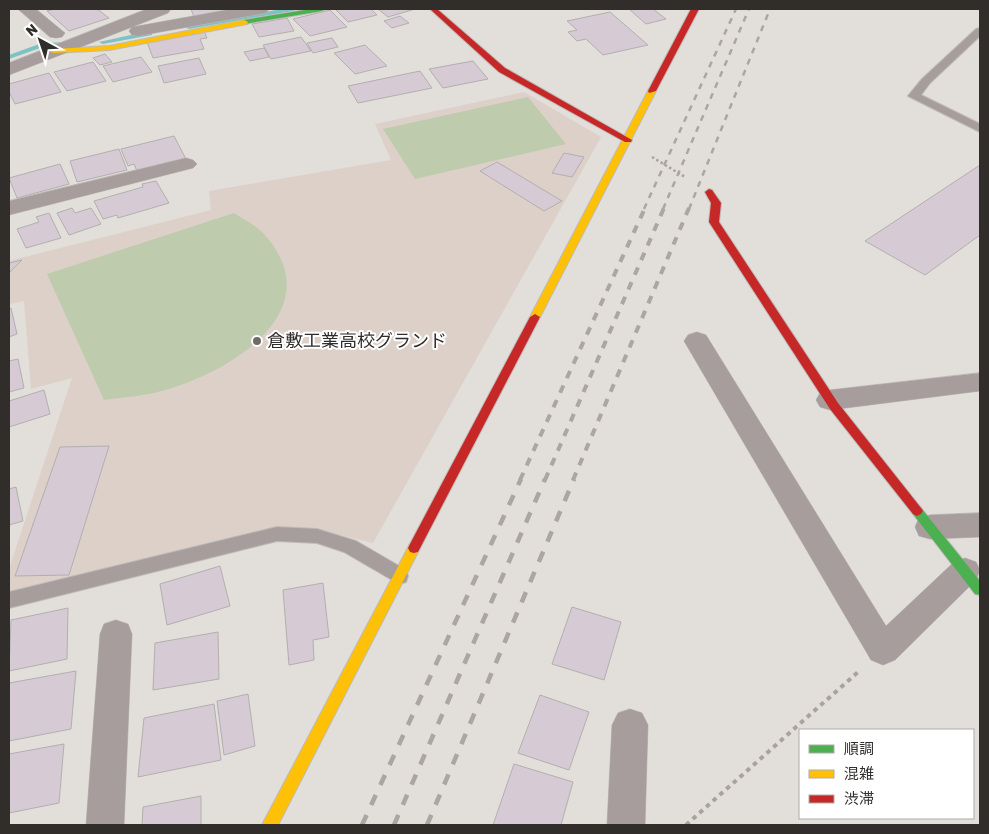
<svg xmlns="http://www.w3.org/2000/svg" width="989" height="834" font-family="Rubik,'Noto Sans JP',sans-serif">
<style>
.built{fill:#dcd0c9}
.green{fill:#bfcbad}
.lines{fill:none;stroke-linecap:round;stroke-linejoin:round}
.stream{fill:#7ec2c3;fill-rule:evenodd}
.building{fill:#d6cbd4;stroke:#b2afaf}
.lane-casing{stroke:#bebbb8;stroke-width:2}
.street-casing{stroke:#bebbb8;stroke-width:1}
.fast-casing{stroke:#bebbb8;stroke-width:2}
.slow-casing{stroke:#bebbb8;stroke-width:2}
.jam-casing{stroke:#bebbb8;stroke-width:2}
.path-far1{stroke:#a9a2a1;stroke-width:2.5;stroke-dasharray:2.5 2.5;stroke-linecap:butt}
.path{stroke:#a9a2a1;stroke-width:4;stroke-dasharray:4.5 4.5;stroke-linecap:butt}
.lane{fill:#a79d9d;fill-rule:evenodd}
.street{fill:#a79d9d;fill-rule:evenodd}
.fast{fill:#4caf50;fill-rule:evenodd}
.slow{fill:#ffc107;fill-rule:evenodd}
.jam{fill:#c62828;fill-rule:evenodd}
.rail-far2{stroke:#aba5a3;stroke-width:2.5;stroke-dasharray:6 6;stroke-linecap:butt}
.rail-far1{stroke:#aba5a3;stroke-width:4;stroke-dasharray:8 8;stroke-linecap:butt}
.rail{stroke:#aba5a3;stroke-width:4.5;stroke-dasharray:11 11;stroke-linecap:butt}
.poi-dot{fill:#6f6b68;stroke:#fff;stroke-width:2}
.labels{text-anchor:middle;dominant-baseline:central;stroke-width:4;stroke-linejoin:round;paint-order:stroke}
.poi-label{font-size:18px;fill:#312d2b;stroke:#fff;text-anchor:start}
</style>
<rect width="100%" height="100%" fill="#e2deda"/>
<path class="built" d="M524 92 601 137 373 543 313 528 262 531 9 593V569L72 378 31 389 24 301 9 304V261L211 210 209 191 391 160 375 124Z"/>
<path class="green" d="M528 97 566 144 415 179 383 129Z
M234 213C243 219 255 225 263 233 333 309 232 371 165 390 146 396 124 397 104 400L47 274Z"/>
<g class="lines">
<path class="stream" d="M282 9H297L293 11 189 29 185 27 189 25Z
M149 31H152V35L103 44 99 42Z
M70 42H73V46L43 47 9 59V55L42 43Z"/>
</g>
<path class="building" d="M55 9H97L109 18 69 31 47 11Z
M191 9H224L225 11 194 17Z
M344 9H371L377 15 348 22 336 10Z
M378 9H415L388 17Z
M629 9H653L666 19 646 24Z
M330 10 347 27 310 36 293 19Z
M610 12 648 45 603 55 586 39 577 41 568 32 577 30 567 21Z
M400 16 409 23 392 28 384 21Z
M287 18 294 31 259 37 252 24Z
M204 31 207 38 200 39 204 49 153 58 147 42Z
M301 37 311 51 271 59 263 45Z
M332 38 338 47 313 53 307 43Z
M365 45 387 66 355 74 334 53Z
M264 48 269 57 250 61 244 52Z
M105 54 112 62 100 65 93 58Z
M141 57 152 72 113 82 103 66Z
M199 58 206 74 164 83 158 66Z
M473 61 488 79 443 88 429 69Z
M93 62 106 81 67 91 54 72Z
M420 71 432 88 358 103 348 86Z
M49 73 61 92 15 104 9 92V84Z
M174 136 186 159 137 171 134 164 128 166 121 149Z
M119 149 127 170 77 182 70 161Z
M564 153 584 157 572 177 552 173Z
M497 162 562 201 544 211 480 171Z
M60 164 69 184 17 198 9 178Z
M980 165V235L925 275 865 241Z
M156 181 169 203 118 218 117 215 103 219 94 201 143 187 142 184Z
M72 208 75 213 91 208 101 224 69 235 57 213Z
M49 213 61 238 26 248 17 229 39 222 36 217Z
M22 260 9 273V263Z
M11 308 17 334 9 337V309Z
M18 359 24 388 9 392V361Z
M44 390 50 414 9 427V401Z
M109 446 69 575 15 576 60 447Z
M16 487 23 521 9 525V489Z
M220 566 230 606 167 625 160 584Z
M323 583 329 637 313 640 314 660 289 665 283 590Z
M572 607 621 622 604 680 552 664Z
M68 608 67 659 9 671 11 620Z
M218 632 219 679 153 690 155 643Z
M76 671 71 729 9 741V683Z
M248 694 255 746 224 755 217 701Z
M540 695 589 712 569 770 518 753Z
M214 704 221 760 138 777 144 718Z
M64 744 59 803 9 813V754Z
M514 764 573 782 561 825H493Z
M201 796V825H142L143 807Z"/>
<g class="lines">
<g class="lane-casing">
<path id="lane" d="M980 28V36L930 83 921 95 980 124V132L908 96 922 79 976 29Z
M277 527 317 529 356 541 406 570 408 576 406 582 399 584 344 552 317 543 277 541 9 608V592Z"/>
</g>
<g class="street-casing">
<path id="street" d="M18 9H36L65 33 62 37 56 38 50 37Z
M147 9H171L168 13 9 75V63Z
M232 9H269L266 13 260 14 138 36 132 35 129 31 132 27 138 26Z
M186 158 193 160 197 164 193 168 9 215V201Z
M697 332 706 335 886 626 954 562 965 558 976 562 980 570 976 580 895 660 883 665 871 660 684 341 688 335Z
M980 373V391L830 410 820 407 816 400 820 393 830 390Z
M980 513V537L930 539 919 536 915 527 919 518 930 515Z
M116 620 128 624 132 634 124 825H86L100 634 104 624Z
M630 709 642 713 648 725 645 825H607L612 725 618 713Z"/>
</g>
<g class="fast-casing">
<path id="fast" d="M311 9H326L322 11 244 24 240 22 244 20Z
M917 506 921 508 980 581V595L975 594 913 514 911 511 913 508Z"/>
</g>
<g class="slow-casing">
<path id="slow" d="M244 20 248 22 247 24 109 50 53 53 49 51 53 49 109 46Z
M649 89 656 91 540 317 535 320 531 319 530 317Z
M414 543 418 544 420 548 278 825H262L410 544Z"/>
</g>
<g class="jam-casing">
<path id="jam" d="M430 9H437L505 68 632 140 631 142H625L499 72Z
M691 9H699L656 91 649 93 648 91Z
M709 189 712 190 721 203 719 222 838 403 921 508 923 511 921 514 917 516 913 514 830 409 709 222 711 203 705 192Z
M535 314 540 317 418 552 414 553 410 552 408 548 410 544 530 317Z"/>
</g>
<path class="path-far1" d="M652 157 685 177"/>
<path class="path" d="M686 825 858 672"/>
<use href="#lane" class="lane"/>
<use href="#street" class="street"/>
<use href="#fast" class="fast"/>
<use href="#slow" class="slow"/>
<use href="#jam" class="jam"/>
<path class="rail-far2" d="M644 209 736 9
M663 209 749 9
M689 209 770 9"/>
<path class="rail-far1" d="M520 480 645 208
M545 480 664 208
M573 480 689 208"/>
<path class="rail" d="M362 825 521 479
M394 825 545 479
M427 825 574 479"/>
</g>
<circle class="poi-dot" cx="257" cy="341" r="5"/>
<g class="labels">
<g class="poi-label">
<text x="267" y="341">倉敷工業高校グランド</text>
</g>
</g>
<rect width="989" height="834" fill="none" stroke="#312d2b" stroke-width="20"/>
<rect x="799" y="729" width="175" height="90" fill="#ffffff" stroke="#adabaa"/>
<rect x="809" y="745" width="25" height="8" fill="#4caf50" stroke="#adabaa"/>
<text x="844" y="754" font-size="15" fill="#312d2b">順調</text>
<rect x="809" y="770" width="25" height="8" fill="#ffc107" stroke="#adabaa"/>
<text x="844" y="779" font-size="15" fill="#312d2b">混雑</text>
<rect x="809" y="795" width="25" height="8" fill="#c62828" stroke="#adabaa"/>
<text x="844" y="804" font-size="15" fill="#312d2b">渋滞</text>
<g transform="translate(40 40) rotate(320)" stroke="#ffffff" stroke-width="4" paint-order="stroke">
<path d="M0-4L9 19L0 12L-9 19Z" fill="#312d2b"/>
<text y="-8" font-size="14" font-weight="bold" text-anchor="middle" fill="#312d2b">N</text>
</g>
</svg>
